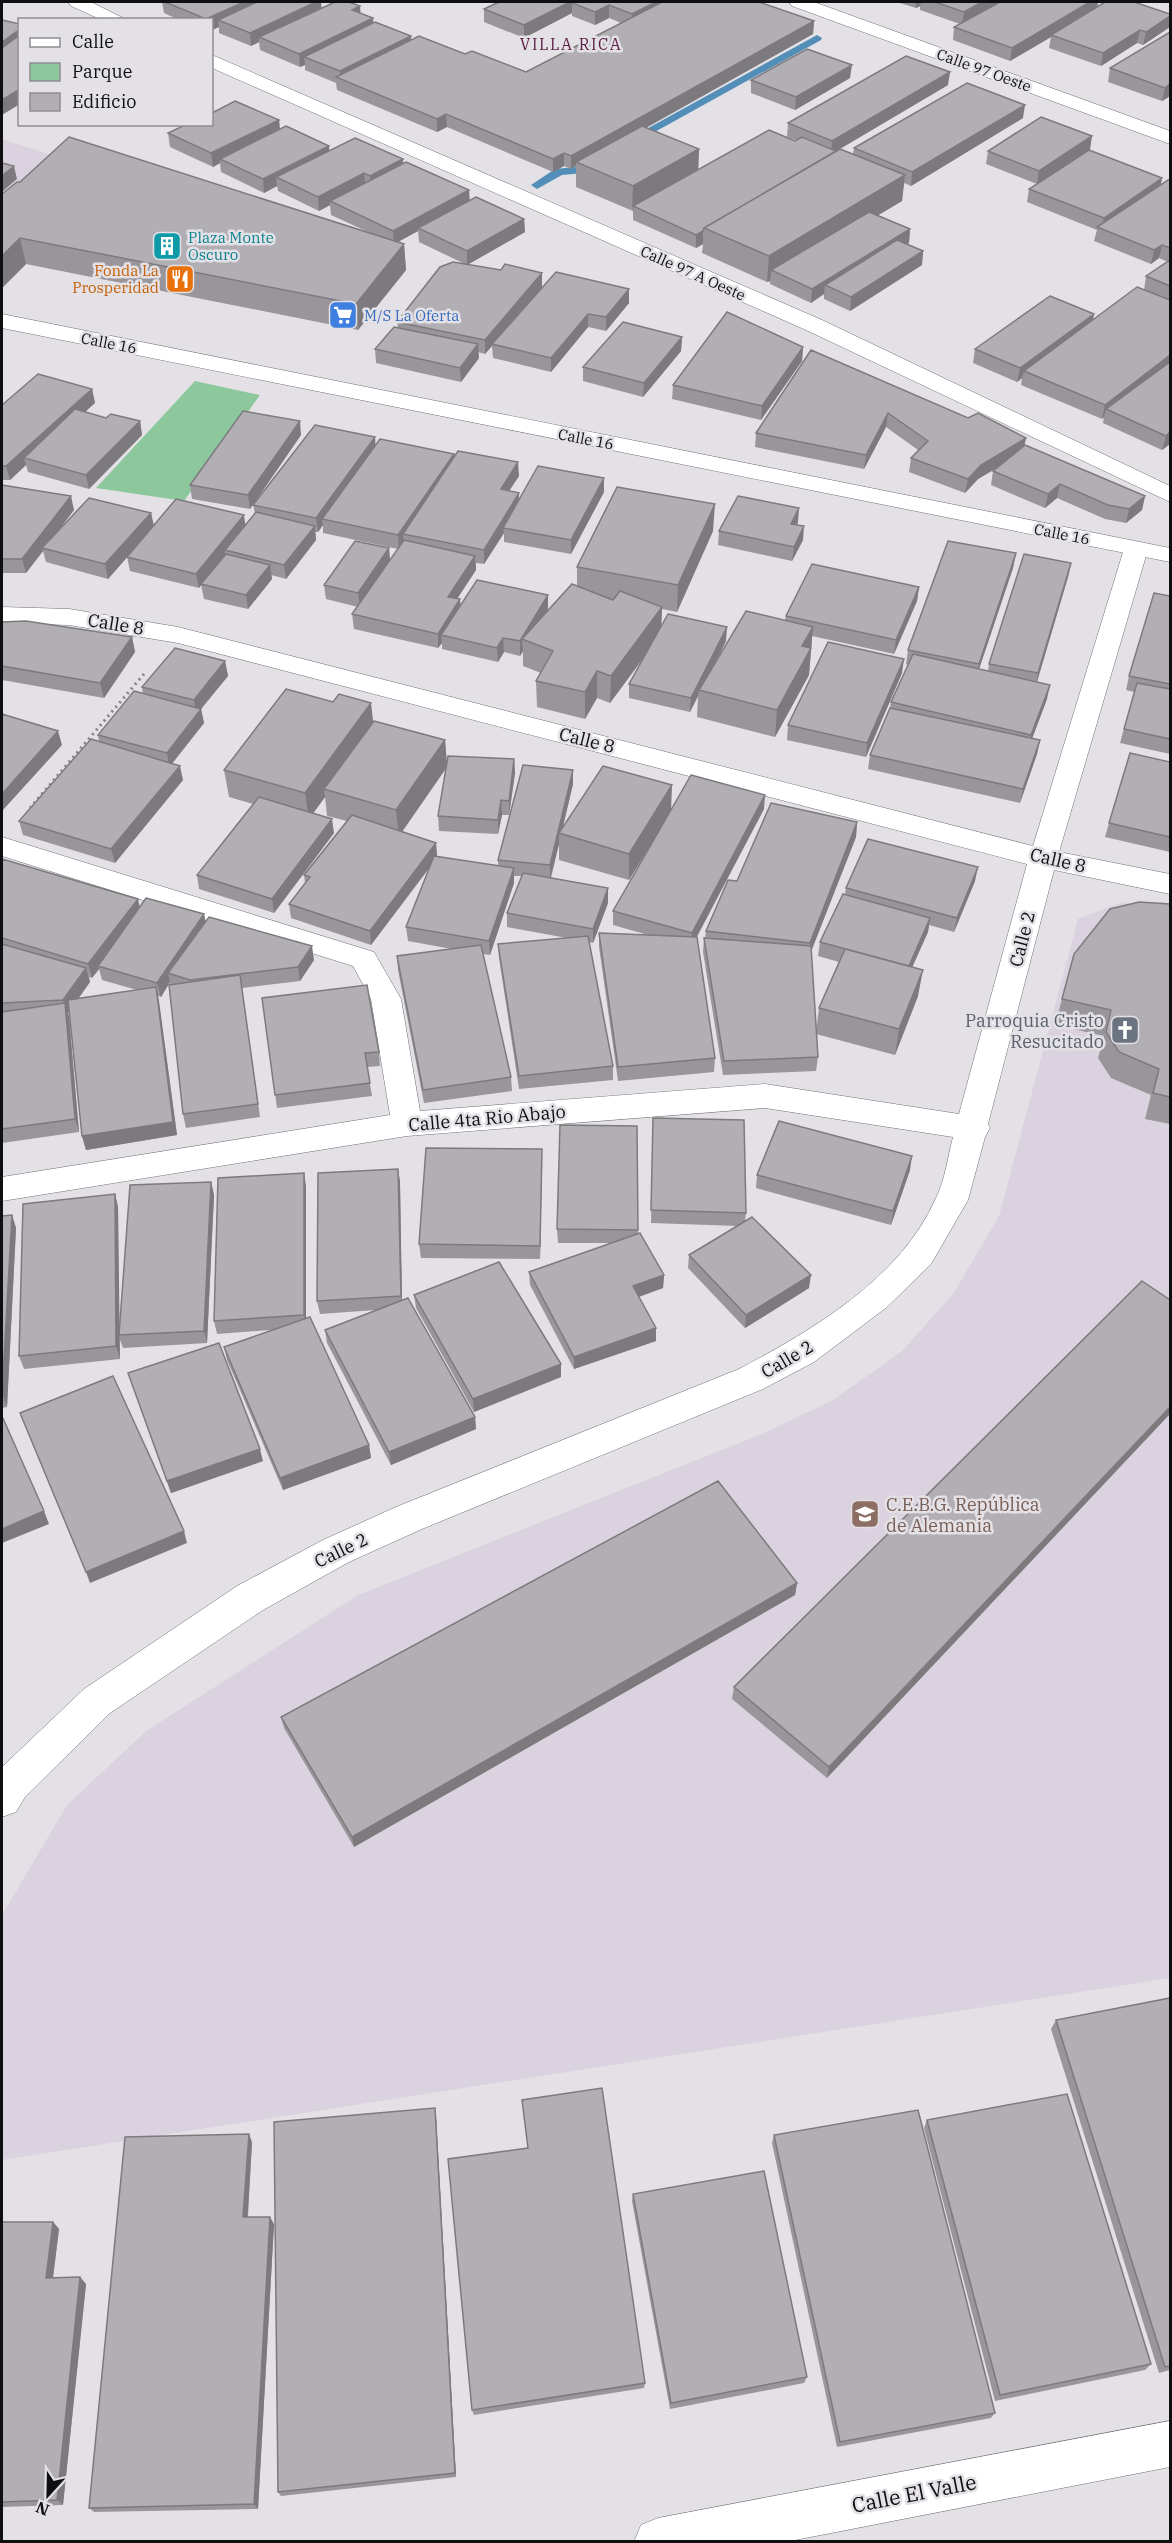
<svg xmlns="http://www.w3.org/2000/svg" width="1172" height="2543" font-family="'IBM Plex Serif',serif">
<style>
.built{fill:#dad3df}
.green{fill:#8dc89d}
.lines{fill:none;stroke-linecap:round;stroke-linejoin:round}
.stream{fill:#528eb7;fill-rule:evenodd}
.street-casing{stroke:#737074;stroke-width:1}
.secondary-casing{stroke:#737074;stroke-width:1}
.path{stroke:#848286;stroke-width:3;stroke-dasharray:2 4;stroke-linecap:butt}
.street{fill:#fff;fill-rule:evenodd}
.secondary{fill:#fff;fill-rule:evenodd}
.wall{fill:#99969b;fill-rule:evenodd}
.shaded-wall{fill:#7d7a7e}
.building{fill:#b2afb4;stroke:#7d7a7e;stroke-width:1.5}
.labels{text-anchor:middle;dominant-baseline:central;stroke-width:5;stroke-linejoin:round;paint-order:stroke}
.far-street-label{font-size:15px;fill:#0f0e10;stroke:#e4e1e6}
.far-culture-label{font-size:15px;fill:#0d838f;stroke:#e4e1e6;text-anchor:start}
.far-food-label{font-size:15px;fill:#c56008;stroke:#e4e1e6;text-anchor:end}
.far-shop-label{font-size:15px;fill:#366cbe;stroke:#e4e1e6;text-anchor:start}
.far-neighbourhood-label{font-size:16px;letter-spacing:1.5px;fill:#5b1e43;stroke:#e4e1e6}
.street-label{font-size:18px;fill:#0f0e10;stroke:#e4e1e6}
.worship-label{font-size:18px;fill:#5b616d;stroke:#e4e1e6;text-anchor:end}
.education-label{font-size:18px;fill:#785e54;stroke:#e4e1e6;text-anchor:start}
.near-street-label{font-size:21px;fill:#0f0e10;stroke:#e4e1e6}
</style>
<rect width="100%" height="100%" fill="#e4e1e6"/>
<path class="built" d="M2 139 74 162 2 225Z
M1122 902 1170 913V1978L2 2160V1915L67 1805 146 1731 358 1595 762 1434 833 1400 902 1351 953 1294 999 1216 1078 919Z"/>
<path class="green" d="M195 381 260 395 184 501 96 488Z"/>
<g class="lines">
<path class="stream" d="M817 35 822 38 821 40 633 144 623 142Z
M600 154 606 158 604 161 583 173 562 175 537 189 531 185 555 169 576 167Z"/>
<g class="street-casing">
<path id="street" d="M68 2H91L127 20H102L71 6Z
M789 2H814L1170 131V144L792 6Z
M212 55 822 320 1170 486V502L806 330 212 68Z
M1136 542 1145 544 1148 549 1059 852 1170 874V894L1054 870 988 1124 990 1128 985 1137 968 1200 931 1264 887 1307 814 1362 763 1389 422 1529 349 1562 263 1610 110 1713 25 1797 16 1812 2 1817V1767L84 1689 237 1586 323 1540 396 1507 739 1369C813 1330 901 1278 936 1198 945 1180 948 1156 953 1137L765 1108 407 1136 2 1201V1177L390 1115 371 999 353 966 2 856V837L374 952 401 999 420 1111 765 1084 959 1114 1027 864 178 643 69 625 2 623V607L69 609 178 627 1033 846 1124 549 1127 544Z
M1170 2421V2467L785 2542H634L641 2525 658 2518Z"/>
</g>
<g class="secondary-casing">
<path id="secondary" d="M2 314 1170 548V562L2 328Z"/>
</g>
<path class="path" d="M30 808 144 674"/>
<use href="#street" class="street"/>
<use href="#secondary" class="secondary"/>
</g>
<path class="wall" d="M162 2H321V8L360 6V13L373 18V23L411 36V40L465 54 526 72 621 23 609 18 595 25 572 16V13L524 38 484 22V9L499 2H759L814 21 813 34 646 128 699 149 698 170 795 141 796 140 787 137 788 123 948 85 840 149 853 154 854 148 1023 118 911 186 904 183 902 201 878 215 910 229 909 243 906 244 923 251 922 265 850 311 824 299V294L811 303 770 284V281L767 282 702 253 703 244 696 248 633 220V211L576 187V166L571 169 564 166 553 172 447 127 437 132 337 90 336 83 305 70V65L300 67 260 50 259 42 251 46 219 33V27L212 30V20H179L164 13Z
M897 2H1098L1097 6 1170 27 1143 45 1137 43 1101 66 1049 48 1051 37 1010 61 953 40 954 27 960 24 920 10V6L916 8Z
M1170 32V96L1162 101 1108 82 1110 68Z
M850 78 795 110 751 93V80Z
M279 120 280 129 329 151 403 163 470 200 524 219 525 232 467 265 542 287 629 303 606 331 588 327 551 372 493 358 492 346 485 354 478 352 479 358 461 382 376 363 375 349 398 328 397 322 467 265 419 242 418 231 398 242 404 244 406 270 358 330 26 264 2 288V194L368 232 331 215 330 205 319 211 278 191 277 186 264 193 221 172 220 163 213 167 170 147 168 133Z
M1089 150 1162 178 1161 185 1170 180V444L1162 450 1103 423 1104 417 1102 419 1021 385 1022 378 1017 382 973 363 975 349 1093 320 1144 290 1146 276 1168 262 1159 258 1151 264 1094 241 1097 230 1027 202 1029 189 1037 184 986 164 988 151 1090 150Z
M682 337 681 351 643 397 583 381V367Z
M803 347 802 361 761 420 672 399 673 385Z
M811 350 968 418 1026 438 1024 445 1145 496 1142 510 1126 523 1105 519 1057 498 1045 508 991 485 993 471 997 468 978 479 965 493 909 472 911 458 918 450 886 427 864 469 755 447 756 433Z
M92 389 95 403 84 412 106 418 140 421 142 435 89 489 28 472 26 465 10 480H2V405Z
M301 435 250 509 192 499 190 485Z
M375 445 454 456 519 476 509 491 519 493V500L604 492 571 554 504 542V533L484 564 476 563V570L457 599 460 605 548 609 545 615 577 586V567L713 531 677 612 662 609 661 626 726 641 717 660 785 620 786 616 919 587 917 601 894 654 812 636 809 675 775 737 697 717 698 696 690 712 629 698V684L644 657 610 703 597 698 585 719 537 707 536 681 541 673 523 666V651L520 656 504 652 498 662 442 649V643L438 648 354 629 352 614 358 607 326 599 324 585 389 548 390 560 398 549 323 533V525L318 532H315L316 540 286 579 271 575 272 579 248 609 204 599 201 585 199 588 130 571 127 557 108 579 46 562 43 551 26 573H2V485L74 510 57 532 151 513 154 526 245 525 255 513 253 505Z
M798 522 797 525 803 540 792 561 718 545 719 531Z
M1016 553 1013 568 979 669 988 671 989 664 1071 563 1068 577 1037 682 1047 699 1032 739 1040 740 1037 754 1020 803 868 769 870 755 890 708 891 702 908 665 906 664 908 650Z
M1170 596V754L1120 743 1134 692 1126 690 1129 676Z
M2 622 132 637 135 652 104 698 2 680Z
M225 661 228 676 201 709 204 723 172 764 183 780 115 863 23 835 19 821 99 742 98 735 143 694 142 687Z
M902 673 866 757 787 740 788 725Z
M373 722 445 740 447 764 514 759 515 773 509 815H502L498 834 439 831 438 816 446 768 402 832 436 843 437 857 498 866V860L573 784 563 827 671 811 764 809 697 937 715 1058 714 1072 618 1081 599 947V933L648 935 613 925V911L662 826 629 880 559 860V844L551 878 608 903 593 943 589 942 613 1066V1080L519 1089 499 958 498 944 567 938 507 927V913L522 876H514V883L490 955 483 954 511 1077 512 1091 424 1103 398 970 397 956 452 949 408 941 406 927 431 866 371 945 291 918 289 904 305 883 304 875 347 821 327 816 325 797 313 813 334 833 274 913 199 889 197 875 253 804 229 797 224 770Z
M1170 762V852L1105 837 1109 823Z
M857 822 856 837 811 951 816 1033 819 1008 839 962 818 956 820 942 845 894 846 888 975 881 954 932 929 925 928 932 912 967 918 996 895 1055 816 1034 818 1057 816 1071 723 1075 703 952 704 938H705L706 931 737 881Z
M2 859 140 907 204 914 205 922 314 960 300 981 242 988 260 1117 186 1128 183 1114 170 982 161 997 158 996 177 1135 86 1150 82 1136 69 1010 68 1013 69 1017 79 1132 2 1143ZM99 969 102 980 137 990 78 999 90 982 89 977 92 978Z
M1170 904V1124L1145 1119 1151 1095 1111 1078 1098 1058 1104 1036 1055 1025 1062 999Z
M262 998 379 1052 380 1066 367 1067 372 1096 277 1108Z
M653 1118 746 1213 745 1222 809 1288 745 1328 688 1268 689 1255 738 1226 651 1223Z
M542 1163 540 1259 421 1258 419 1244Z
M398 1169 400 1182 402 1300 475 1417 476 1429 391 1465 327 1343 325 1330 376 1310 320 1314 317 1301Z
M910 1170 891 1225 756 1188 757 1175Z
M211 1182 214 1195 207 1343 123 1348 119 1337 120 1359 24 1369 19 1356 115 1194 118 1207 119 1329Z
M306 1186V1318L369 1445 371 1458 283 1490 227 1360 224 1347 271 1330 217 1334 214 1321Z
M12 1215 16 1228 7 1407 2 1408V1216Z
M557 1229 638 1230V1234L664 1275 663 1288 639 1297 656 1328V1341L574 1369 530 1285 529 1272 612 1243H558Z
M1142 1281 827 1778 732 1699 734 1687Z
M414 1295 561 1364V1377L474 1412 416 1308Z
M128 1373 263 1461 171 1493Z
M797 1583 795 1595 354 1847 284 1728 281 1717Z
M1170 1998V2370L1159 2373 1051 2029 1056 2020Z
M522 2100 645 2383 644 2388 474 2415 472 2410 528 2148Z
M435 2108 436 2116 456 2477 281 2496 278 2492Z
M927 2120 1151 2364 1145 2370 995 2401 924 2128Z
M774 2135 995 2413 991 2418 837 2447 772 2143Z
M252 2142 248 2217 274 2224 258 2509 94 2512 89 2508Z
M633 2194 807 2377 804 2383 670 2409 632 2201Z
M2 2222H53L59 2229 53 2278 80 2277 86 2284 63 2505 2 2507Z"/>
<path class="shaded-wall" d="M244 2H273L218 20 219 27 212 30V20L206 19Z
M316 2H321L322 12 259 37V42L251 46 250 33Z
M570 2H595L572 3V13L524 38V25Z
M656 2H680L632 27V14Z
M916 2H921L920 6 916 8Z
M982 2H1003L962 25 964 12Z
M1089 2H1098L1097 9 1051 35V37L1010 61 1012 48Z
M609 5V18L595 25V12Z
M360 6 361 19 352 10Z
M1170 16V27L1143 45 1146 32Z
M373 18 374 31 304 57 305 65 300 67 299 54Z
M814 21 813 34 581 164 576 162V166L571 169V156Z
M20 29V44L2 57V42Z
M1140 30 1137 43 1101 66 1103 53Z
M411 36V49L340 79V71Z
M852 65 850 78 795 110 796 97Z
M950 72 948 85 831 154 832 141Z
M1170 84V96L1162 101 1165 88Z
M20 89V104L2 115V100Z
M1025 105 1023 118 911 186 912 172Z
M446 114 447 127 437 132V119Z
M279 120 280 134 220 159V163L213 167 211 153Z
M1092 136 1090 150 1037 184 1039 171Z
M329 146 330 159 276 177 277 186 264 193 263 179Z
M699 149 698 175 633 206 632 212 633 186Z
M564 153V166L553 172V159Z
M403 159 404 173 371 190 370 176Z
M14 166 17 179 2 192V176Z
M364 173 366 187 330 201V205L319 211 318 197Z
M905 175 902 201 780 274 771 270 770 281 767 282 769 256Z
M1162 178 1159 191 1101 229 1104 218Z
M469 190 470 203 418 228V231L394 244 393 231Z
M524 219 525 232 467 265V251Z
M910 229 909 243 833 289 825 285 824 294 811 303 812 289Z
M703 231V244L696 248V235Z
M20 238 26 264 2 288V256Z
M404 244 406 270 358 330 356 304Z
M1162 245 1159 258 1151 264 1154 250Z
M923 251 922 265 850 311 851 297Z
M542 273V287L492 344V346L485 354V340Z
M629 289V303L606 331V317Z
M588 314V327L551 372V358Z
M1094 314 1092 328 1024 371 1022 378 1017 382 1020 368Z
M682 337 681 351 643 397 644 383Z
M478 344 479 358 461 382 460 368Z
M803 347 802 361 761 420 762 406Z
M1170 355V366L1106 409 1104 417 1102 419 1105 405Z
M92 389 95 403 32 460 24 458 26 465 10 480 6 466Z
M888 413 886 427 864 469 866 455Z
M140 421 142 435 89 489 86 475Z
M300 421 301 435 250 509 248 495Z
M1170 432V444L1162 450 1166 436Z
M375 437 376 451 322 519 323 525 318 532 316 518Z
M1026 438 1023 452 978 479 965 493 968 479 981 465Z
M454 454 455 468 403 534 404 543 399 549 398 535Z
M518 462 519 476 501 503V489Z
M604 478V492L571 554V540Z
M1060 484 1057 498 1045 508 1048 494Z
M519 493V507L503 528 504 533 484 564V550Z
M71 496 74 510 44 549 42 548 43 551 26 573 22 559Z
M1145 496 1142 510 1126 523 1129 509Z
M715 504 713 531 677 612 678 585Z
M799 508 798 522 790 538 791 524Z
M151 513 154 527 108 579 105 564Z
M244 515 246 529 225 550V554L199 588 196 574Z
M315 526 316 540 286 579 284 565Z
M804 526 803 540 792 561 794 547Z
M389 548 390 563 360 607 358 593Z
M1016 553 1013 568 976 678 979 664Z
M475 556 476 570 449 611 448 597Z
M1071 563 1068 577 1035 688 1038 673Z
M270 565 272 579 248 609 246 595Z
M919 587 917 601 894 654 896 640Z
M548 595V609L528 642 522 639 523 651 520 656V641Z
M460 599 461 613 441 635 442 643 438 648V634Z
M662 607 661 634 610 703 611 676Z
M727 627 726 641 701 691 699 690 698 696 690 712 691 698Z
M813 627 809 675 775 737 777 710 802 646Z
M132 637 135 652 104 698 100 683Z
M503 638 504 652 498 662 497 648Z
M904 659 902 673 866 757 867 743Z
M225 661 228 676 196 715 194 700Z
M597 671V698L585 719V692Z
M1050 685 1047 699 1028 749 1031 735Z
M371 703 374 729 324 789 325 797 309 819 305 793Z
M201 709 204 723 169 767 167 753Z
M58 731 62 745 3 810 2 804V794Z
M445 740 447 767 399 836 396 810Z
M1040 740 1037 754 1020 803 1023 789Z
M514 759 515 773 509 815V801Z
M180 766 183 780 115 863 111 849Z
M573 770V784L561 834 559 833V844L550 879V865Z
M672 785 671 812 629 880V854Z
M765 795 764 809 691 947 692 933Z
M501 800 502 815 498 834V820Z
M332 819 334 833 274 913 272 899Z
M857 822 856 837 809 957 810 943Z
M436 843 437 857 371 945 370 931Z
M978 867 975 881 954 932 957 918Z
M514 868V883L490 955 489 941Z
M608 888V903L593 943V929Z
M138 899 141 913 98 966 99 969 92 978 88 964Z
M204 914 207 928 168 973 170 982 161 997 157 983Z
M930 918 928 932 906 981 909 967Z
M312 946 314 960 300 981 298 967Z
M86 968 90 982 68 1013 69 1017 79 1132 75 1119 65 1009 63 1000Z
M923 970 918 996 895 1055 899 1029Z
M156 987 159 1001 177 1135 86 1150 82 1136Z
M542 1149V1163L540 1259V1246Z
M912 1156 910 1170 891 1225 893 1211Z
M398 1169 400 1182 402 1309 401 1296Z
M304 1173 306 1186V1328L304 1315Z
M211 1182 214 1195 207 1343 204 1331Z
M115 1194 118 1207 120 1359 116 1346Z
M12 1215 16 1228 7 1407 2 1394Z
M664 1275 663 1288 632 1299 633 1286Z
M811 1275 809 1288 745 1328 746 1315Z
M656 1328V1341L574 1369V1357Z
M561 1364V1377L474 1412 473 1399Z
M1170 1407V1414L827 1778 829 1767Z
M475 1417 476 1429 391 1465 389 1452Z
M369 1445 371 1458 283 1490 280 1478Z
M260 1449 263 1461 171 1493 167 1481Z
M44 1511 49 1524 2 1543V1529Z
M184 1531 187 1543 90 1583 86 1572Z
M797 1583 795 1595 354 1847 352 1837Z
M435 2108 436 2116 456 2477 455 2473Z
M249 2134 252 2142 247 2225 243 2217Z
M270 2217 274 2224 258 2509 254 2504Z
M53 2222 59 2229 52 2285 46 2278Z
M80 2277 86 2284 63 2505 57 2500Z"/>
<path class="building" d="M165 2H244L206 19Z
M257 2H316L250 33 218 20Z
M335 2H349L360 6 352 10 373 18 299 54 259 37Z
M499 2H570L524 25 484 9Z
M576 2H656L632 14 609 5 595 12 572 3Z
M662 2H759L814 21 571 156 564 153 553 159 446 114 437 119 336 77 419 36 465 54 472 51 526 72Z
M935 2H982L964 12Z
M1000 2H1090L1012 48 954 27Z
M1105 2H1134L1170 14V16L1146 32 1140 30 1103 53 1051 35Z
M2 20 20 24V29L2 42Z
M375 22 411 36 340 71 304 57Z
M1170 32V84L1165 88 1110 68Z
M20 35V89L2 100V48Z
M807 49 852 65 796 97 751 80Z
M906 56 950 72 832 141 788 123Z
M967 83 1025 105 912 172 854 148Z
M235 101 279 120 211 153 168 133 187 124H212V113Z
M1041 117 1092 136 1039 171 988 151Z
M286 126 329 146 263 179 220 159Z
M642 126 699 149 633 186 576 162Z
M769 130 795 141 802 137 836 151 704 228 703 231 696 235 633 206Z
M69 137 404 244 356 304 20 238 2 256V194L17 182H20Z
M355 138 403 159 370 176 364 173 318 197 276 177Z
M840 149 905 175 769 256 704 228Z
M1089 150 1162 178 1104 218 1029 189Z
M406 162 469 190 393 231 330 201Z
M2 163 14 166 2 176Z
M1168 180H1170V248L1162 245 1154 250 1097 227Z
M476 197 524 219 467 251 418 228Z
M869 212 910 229 812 289 771 270Z
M897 240 923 251 851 297 825 285Z
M1170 260V286L1146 276Z
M453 262 501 270 505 264 542 273 485 340 397 322 440 267Z
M556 272 629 289 606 317 588 314 551 358 492 344Z
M1137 287 1170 300V355L1105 405 1024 371Z
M1050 296 1094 314 1020 368 975 349Z
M727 312 803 347 762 406 673 385Z
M623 322 682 337 644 383 583 367Z
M394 327 478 344 460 368 375 349Z
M811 350 968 418 978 413 1026 438 981 465 968 479 911 458 928 441 888 413 866 455 756 433Z
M1170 362V432L1166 436 1106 409Z
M38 374 92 389 6 466H2V405Z
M75 409 106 418 111 414 140 421 86 475 24 458Z
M243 411 300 421 248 495 190 485Z
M315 425 375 437 316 518 253 505Z
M380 439 454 454 398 535 322 519Z
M1025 445 1145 496 1129 509 1108 505 1060 484 1048 494 993 471Z
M458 451 518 462 501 489 519 493 484 550 403 534Z
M538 466 604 478 571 540 503 528Z
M2 485 71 496 22 559H2Z
M617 487 715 504 678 585 577 567Z
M738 496 799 508 791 524 804 526 794 547 719 531Z
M89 498 151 513 105 564 42 548Z
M176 499 244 515 196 574 127 557Z
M256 512 315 526 284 565 225 550Z
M404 540 475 556 448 597 460 599 438 634 352 614Z
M355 541 389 548 358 593 324 585Z
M948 541 1016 553 979 664 908 650Z
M226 554 270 565 246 595 201 584Z
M1024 554 1071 563 1038 673 989 664Z
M812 564 919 587 896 640 786 616Z
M477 580 548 595 520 641 503 638 497 648 441 635Z
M572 584 613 600 620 591 662 607 611 676 597 671 585 692 536 681 553 651 522 639Z
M1154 593 1170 596V684L1129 676Z
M746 611 813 627 802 646 811 648 777 710 699 690Z
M668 614 727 627 691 698 629 684Z
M26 621 132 637 100 683 2 666V622Z
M828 642 904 659 867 743 788 725Z
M175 648 225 661 194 700 142 687Z
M913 654 1050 685 1031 735 891 702Z
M1137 683 1170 689V739L1124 729Z
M286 689 333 702 339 694 371 703 305 793 224 770Z
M134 691 201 709 167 753 98 735Z
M890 708 1040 740 1023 789 870 755Z
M2 714 58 731 2 794Z
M374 721 445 740 396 810 324 789Z
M91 739 180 766 111 849 19 821Z
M1130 753 1170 762V837L1109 823Z
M448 756 514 759 509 801 501 800 498 820 438 816Z
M523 765 573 770 550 865 498 860Z
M603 766 672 785 629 854 559 833Z
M691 775 765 795 692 933 613 911Z
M259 797 332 819 272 899 197 875Z
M771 803 857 822 810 943 706 931 728 880 737 881Z
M352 815 436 843 370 931 289 904 310 877 304 875Z
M868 839 978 867 957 918 846 888Z
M434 856 514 868 489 941 406 927Z
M2 859 138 899 88 964 2 938Z
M523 873 608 888 593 929 507 913Z
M843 894 930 918 909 966 820 942Z
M146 898 204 914 157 983 98 966Z
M1139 902 1170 904V1097L1153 1093 1159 1069 1119 1052 1106 1032 1111 1010 1062 999 1074 954 1110 909Z
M209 917 312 946 298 967 190 980 168 973Z
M599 933 697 937 715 1058 618 1067Z
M588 936 613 1066 519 1076 498 944Z
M704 938 811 946 818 1057 724 1061Z
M2 944 86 968 63 1000 2 1003Z
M481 945 511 1077 423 1090 397 956Z
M845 949 923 970 899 1029 819 1008Z
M240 975 258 1104 183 1114 169 985Z
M367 985 379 1052 365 1053 370 1083 275 1095 262 998Z
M156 987 173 1122 82 1136 68 1000Z
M65 1003 75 1119 2 1129V1012Z
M653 1118 744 1120 746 1213 651 1210Z
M779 1121 912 1156 893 1211 757 1175Z
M560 1125 637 1126 638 1230 557 1229Z
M426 1148 542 1149 540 1246 419 1244Z
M398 1169 401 1296 317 1301 318 1173Z
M304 1173V1315L214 1321 218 1178Z
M211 1182 204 1331 119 1335 130 1185Z
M115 1194 116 1346 19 1356 23 1204Z
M12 1215 2 1394V1216Z
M752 1217 811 1275 746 1315 689 1255Z
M640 1233 664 1275 633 1286 656 1328 574 1357 529 1272Z
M499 1262 561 1364 473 1399 414 1295Z
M1142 1281 1170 1300V1407L829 1767 734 1687Z
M408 1298 475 1417 389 1452 325 1330Z
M310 1317 369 1445 280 1478 224 1347Z
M219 1343 260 1449 167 1481 128 1373Z
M113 1376 184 1531 86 1572 20 1413Z
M2 1416 44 1511 2 1529Z
M718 1481 797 1583 352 1837 281 1717Z
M1170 1998V2366L1165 2367 1056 2020Z
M602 2088 645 2383 472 2410 448 2159 528 2148 522 2100Z
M1067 2094 1151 2364 1000 2395 927 2120Z
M435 2108 455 2473 278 2492 274 2122Z
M918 2110 995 2413 840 2442 774 2135Z
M249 2134 243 2217H270L254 2504 89 2508 125 2137Z
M764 2171 807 2377 671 2403 633 2194Z
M2 2222H53L46 2278 80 2277 57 2500 2 2502Z"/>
<defs>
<g id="building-square" transform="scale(1.5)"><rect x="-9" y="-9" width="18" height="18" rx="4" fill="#0f9aa8" stroke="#e4e1e6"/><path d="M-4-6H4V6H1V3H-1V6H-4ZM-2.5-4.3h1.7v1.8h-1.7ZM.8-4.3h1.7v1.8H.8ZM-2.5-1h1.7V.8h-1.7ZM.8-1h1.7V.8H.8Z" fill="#fff"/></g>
<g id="restaurant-square" transform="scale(1.5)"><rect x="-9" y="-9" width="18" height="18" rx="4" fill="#e8710a" stroke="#e4e1e6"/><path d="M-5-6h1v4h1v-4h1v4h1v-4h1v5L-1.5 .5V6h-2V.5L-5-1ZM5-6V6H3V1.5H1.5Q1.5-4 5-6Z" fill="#fff"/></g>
<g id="supermarket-square" transform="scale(1.5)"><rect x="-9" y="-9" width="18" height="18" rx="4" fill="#3f7fe0" stroke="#e4e1e6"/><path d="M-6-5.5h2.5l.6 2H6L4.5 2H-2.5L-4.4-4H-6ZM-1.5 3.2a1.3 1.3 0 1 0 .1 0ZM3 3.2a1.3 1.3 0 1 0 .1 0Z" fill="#fff"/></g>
<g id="church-square" transform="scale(1.5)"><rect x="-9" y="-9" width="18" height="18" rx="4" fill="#6b7280" stroke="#e4e1e6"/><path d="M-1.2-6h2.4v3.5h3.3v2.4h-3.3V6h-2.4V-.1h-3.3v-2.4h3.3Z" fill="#fff"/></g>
<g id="school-square" transform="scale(1.5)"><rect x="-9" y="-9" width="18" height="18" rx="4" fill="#8d6e63" stroke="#e4e1e6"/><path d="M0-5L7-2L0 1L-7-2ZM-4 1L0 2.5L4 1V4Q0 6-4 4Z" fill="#fff"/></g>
</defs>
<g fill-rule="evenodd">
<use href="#building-square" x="167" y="246"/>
<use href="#restaurant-square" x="180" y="279"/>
<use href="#supermarket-square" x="343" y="315"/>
<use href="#church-square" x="1125" y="1030"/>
<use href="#school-square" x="865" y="1514"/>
</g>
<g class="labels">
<g class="far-street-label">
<text transform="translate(984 70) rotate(20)">Calle 97 Oeste</text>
<text transform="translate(693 273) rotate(24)">Calle 97 A Oeste</text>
<text transform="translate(109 343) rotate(11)">Calle 16</text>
<text transform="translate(586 439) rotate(11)">Calle 16</text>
<text transform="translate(1062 534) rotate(11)">Calle 16</text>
</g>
<g class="far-culture-label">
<text x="188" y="237">Plaza Monte<tspan x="188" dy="17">Oscuro</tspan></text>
</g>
<g class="far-food-label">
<text x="159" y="270">Fonda La<tspan x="159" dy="17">Prosperidad</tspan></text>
</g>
<g class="far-shop-label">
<text x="364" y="315">M/S La Oferta</text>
</g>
<g class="far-neighbourhood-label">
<text x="571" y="44">VILLA RICA</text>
</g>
<g class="street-label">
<text transform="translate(116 624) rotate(9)">Calle 8</text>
<text transform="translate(587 740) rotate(14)">Calle 8</text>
<text transform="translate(1058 860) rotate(13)">Calle 8</text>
<text transform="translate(1022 939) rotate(-76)">Calle 2</text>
<text transform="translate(487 1118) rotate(-5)">Calle 4ta Rio Abajo</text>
<text transform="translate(787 1359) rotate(-30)">Calle 2</text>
<text transform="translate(341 1550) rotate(-26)">Calle 2</text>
</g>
<g class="worship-label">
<text x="1104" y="1020">Parroquia Cristo<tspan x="1104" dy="21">Resucitado</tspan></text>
</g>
<g class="education-label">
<text x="886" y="1504">C.E.B.G. República<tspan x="886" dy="21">de Alemania</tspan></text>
</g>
<g class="near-street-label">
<text transform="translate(914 2493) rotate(-11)">Calle El Valle</text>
</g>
</g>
<rect width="1172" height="2543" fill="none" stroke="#0f0e10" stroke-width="6"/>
<rect x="18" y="18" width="195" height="108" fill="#e4e1e6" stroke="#8f8d90" stroke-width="1.5"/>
<rect x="30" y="38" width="30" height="9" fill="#ffffff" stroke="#8f8d90" stroke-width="1.5"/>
<text x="72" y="48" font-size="18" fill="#0f0e10">Calle</text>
<rect x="30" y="63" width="30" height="18" fill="#8dc89d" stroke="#8f8d90" stroke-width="1.5"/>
<text x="72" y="78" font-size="18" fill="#0f0e10">Parque</text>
<rect x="30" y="93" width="30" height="18" fill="#b2afb4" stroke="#8f8d90" stroke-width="1.5"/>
<text x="72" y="108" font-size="18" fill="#0f0e10">Edificio</text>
<g transform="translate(48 2495) rotate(202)" stroke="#e4e1e6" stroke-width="4.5" paint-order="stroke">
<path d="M0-4.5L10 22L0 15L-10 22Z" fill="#0f0e10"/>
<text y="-9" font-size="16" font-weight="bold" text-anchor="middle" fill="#0f0e10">N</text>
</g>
</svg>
